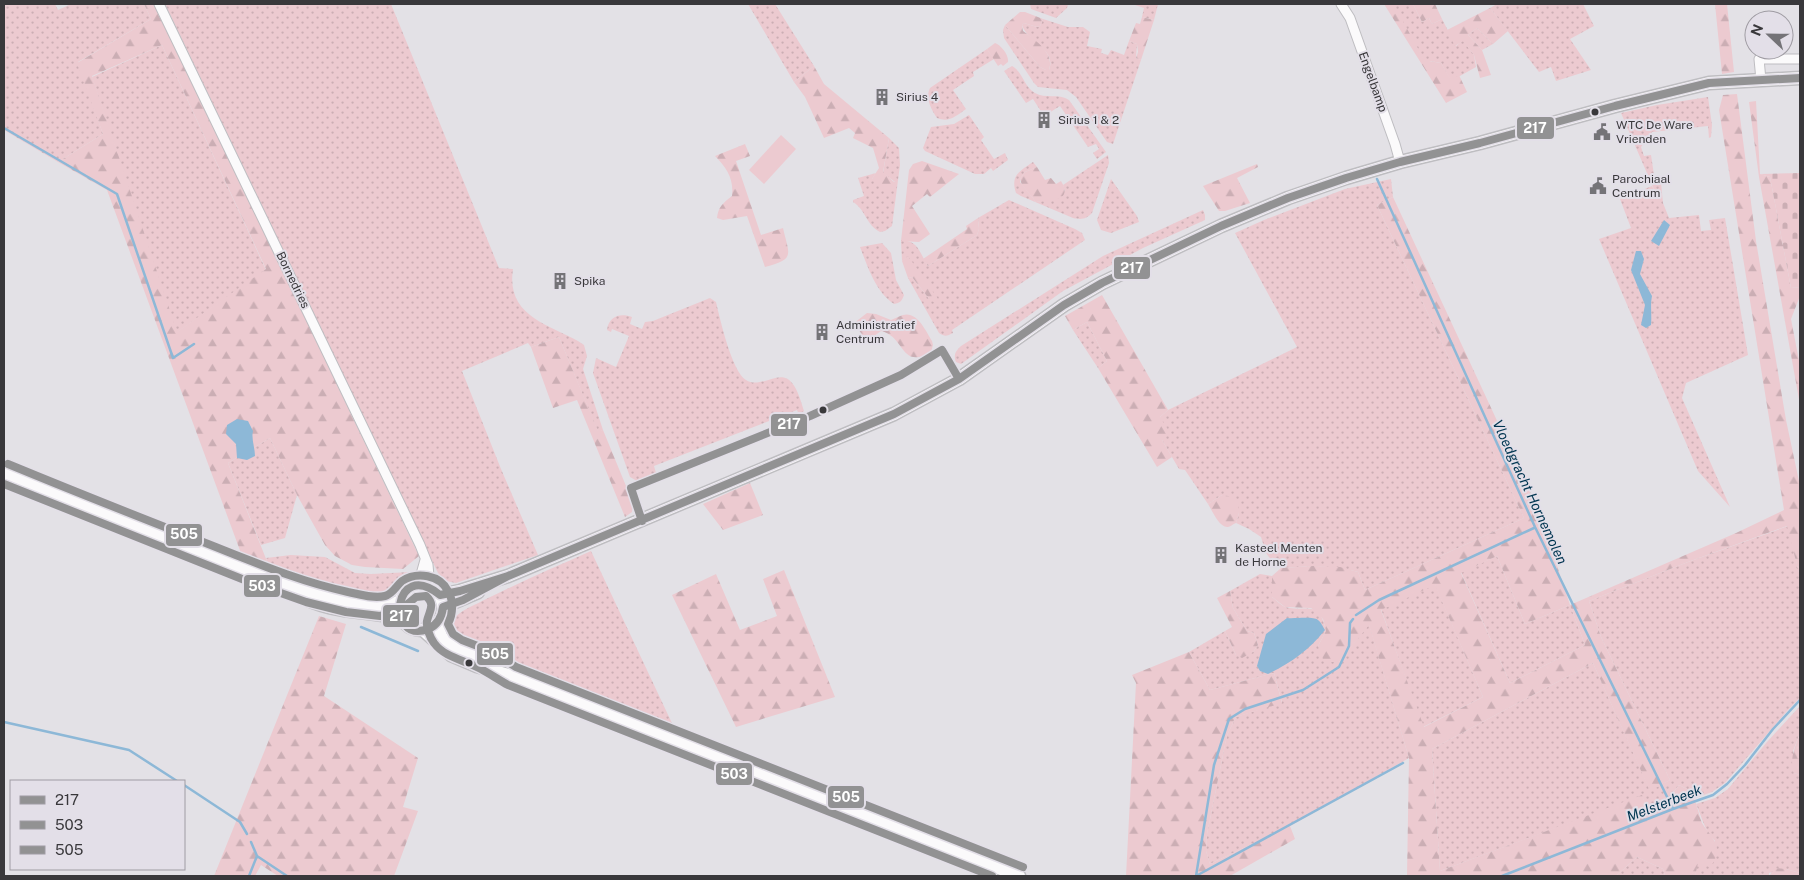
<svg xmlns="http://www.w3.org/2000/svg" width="1804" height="880" font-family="'Public Sans',sans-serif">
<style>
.grass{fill:url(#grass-dots)}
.forest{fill:url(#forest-firs);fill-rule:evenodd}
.cemetery{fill:url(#cemetery-stones)}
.park{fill:#eccad0}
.water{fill:#8db8d7}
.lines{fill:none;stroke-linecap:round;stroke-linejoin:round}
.stream{stroke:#8db8d7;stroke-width:2.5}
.minor-casing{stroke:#bebdc1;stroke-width:11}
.secondary-casing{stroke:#bebdc1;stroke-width:15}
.minor{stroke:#fbfafb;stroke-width:9}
.secondary{stroke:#fbfafb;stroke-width:12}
.bus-1-casing{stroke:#e3dfe8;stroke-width:11}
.bus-2-casing{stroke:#e3dfe8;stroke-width:11}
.bus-3-casing{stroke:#e3dfe8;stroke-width:11}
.bus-1{stroke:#929293;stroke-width:8}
.bus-2{stroke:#929293;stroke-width:8}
.bus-3{stroke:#929293;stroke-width:8}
.bus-dot{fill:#39383b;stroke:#e3dfe8;stroke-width:2}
.labels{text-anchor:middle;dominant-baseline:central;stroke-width:4;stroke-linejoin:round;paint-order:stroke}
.street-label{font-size:12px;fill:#39383b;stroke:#e3dfe8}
.poi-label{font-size:12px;fill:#39383b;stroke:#e3dfe8;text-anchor:start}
.water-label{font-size:14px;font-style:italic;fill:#003550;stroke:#e3dfe8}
.line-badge{stroke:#e3dfe8;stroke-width:2}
.badge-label{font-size:14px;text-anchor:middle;font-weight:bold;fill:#fff}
</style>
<defs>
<pattern id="grass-dots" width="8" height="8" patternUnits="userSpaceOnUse" patternTransform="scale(1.25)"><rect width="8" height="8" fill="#eccad0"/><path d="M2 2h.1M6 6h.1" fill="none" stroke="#cbaeb4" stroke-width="1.8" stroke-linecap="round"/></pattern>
<pattern id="forest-firs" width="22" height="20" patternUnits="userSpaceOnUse" patternTransform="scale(1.25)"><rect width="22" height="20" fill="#eccad0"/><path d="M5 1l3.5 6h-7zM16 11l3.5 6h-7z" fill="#cbaeb4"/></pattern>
<pattern id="cemetery-stones" width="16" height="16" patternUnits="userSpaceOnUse" patternTransform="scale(1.25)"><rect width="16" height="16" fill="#eccad0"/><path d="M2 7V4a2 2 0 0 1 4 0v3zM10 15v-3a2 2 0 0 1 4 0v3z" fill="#cbaeb4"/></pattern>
</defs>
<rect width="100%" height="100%" fill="#e3e1e6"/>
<path class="grass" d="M4 4H55L58 10 71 4H144L151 19 78 62 103 134 58 162 4 130Z
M165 4H391L499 268 513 269C506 315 546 324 578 341L584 345 587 356 583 369 603 430 598 432 559 337 531 347 528 343 462 371 501 469 538 555 456 583 446 581 438 573Z
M748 4H775L814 66 794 82Z
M1030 4H1068L1067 8 1056 18 1031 9Z
M1132 4H1158L1154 20 1142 17 1144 8Z
M1397 4H1413L1422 22 1429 18 1432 24 1442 19 1456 46 1463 40 1474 55 1476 67 1451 81 1441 63 1430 61 1426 64 1393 5Z
M1497 4H1583L1594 26 1570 39 1591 70 1556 81 1551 67 1539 72 1490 8Z
M1043 19 1068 27H1083L1090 32 1087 46 1102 49 1101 53 1108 55 1111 50 1124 55 1129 41 1137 44 1136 58 1141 60 1113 144 1107 142 1076 97 1067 90 1038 87 1034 83 1004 38 1003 30 1005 25 1040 67 1046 70H1049C1057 49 1027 42 1022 25L1024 23 1037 27 1040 26Z
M1477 28 1493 44 1482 50 1468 35Z
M162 45 266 270 176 333 92 77Z
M987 49 994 59 973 72 974 76 953 90 966 109C956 116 949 123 937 118 931 109 925 98 930 88Z
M1012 66C1023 72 1024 87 1035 93 1045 99 1059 93 1069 100L1106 152 1097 159 1093 153 1099 149 1096 144 1088 147 1060 106 1044 116 1033 99 1026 103 1004 71Z
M1708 97 1712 125 1711 137 1709 138 1708 126 1652 132 1641 147 1644 156 1651 155 1654 175H1652L1655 183H1661L1663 203 1669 218 1699 215 1701 231 1711 230 1709 220 1725 218 1748 355 1686 383 1682 398 1730 507 1698 471 1599 239 1631 228 1620 199 1652 186 1656 194 1621 113 1657 105Z
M969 115 984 137 981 140 994 159 1005 153 1008 160 993 171 991 168 984 174H975L925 151 923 148 931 127 954 124Z
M889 138 899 148 900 165 892 226 885 231 880 232C866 225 866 210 853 202V200L864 196 858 178 876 173 872 179 895 182 883 173Z
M1108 155 1109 163 1092 213C1086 219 1082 220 1073 218L1021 196 1016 193C1010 175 1020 171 1033 162L1037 167 1025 172 1020 179V182L1036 202 1046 200 1065 191 1063 185Z
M1111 179 1137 216 1139 222 1111 233 1101 230 1097 220Z
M1391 179 1393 197 1377 205 1524 518 1365 590 1358 572C1332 565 1308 566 1281 568L1272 561 1266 553 1261 537 1249 529 1236 523 1239 513 1222 495 1208 504 1185 470 1179 469 1162 440 1160 417 1168 410 1297 347 1235 233 1264 220 1345 189Z
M1009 200 1075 229 1082 233 1085 240 952 330 953 333C947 336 945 337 939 333L908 278 912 277 930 300 908 257 902 261 901 241C918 239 920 254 928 266L977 235 979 229 978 218Z
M1203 210 1205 215V220L1143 248 1063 291 961 364 956 362C953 354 956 351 961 346L1103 256Z
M882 243 891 253 896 280 904 295C902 301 900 303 894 304 875 291 868 267 860 247Z
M710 298 716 302C720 319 732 372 746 380 761 390 780 367 792 383 798 390 801 402 804 411L799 415 797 410 654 466 656 473 637 481 630 477 593 373 596 358 616 367 629 336 612 329 611 332 607 330C609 316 620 313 632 317L630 324 642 329 645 322 653 321Z
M1087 322 1107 361 1098 368 1073 330Z
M270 438 297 495 285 538 261 545 228 463Z
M1788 526 1800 577V698L1788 710 1725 783 1712 792 1693 799 1689 790 1679 785C1670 797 1662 804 1647 808L1642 796 1440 871 1432 749 1593 663 1650 790 1670 780 1601 637 1589 601 1688 562Z
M591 551 678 736 487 658V654L460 644 453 639C451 632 449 627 453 620 459 611 473 606 482 601 518 583 555 567 591 551Z
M291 555 325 557 355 573 371 574 411 572 378 601 347 597 272 574 266 558Z
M1497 556 1525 624 1570 605 1585 645 1510 683 1461 572Z
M1260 574 1272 576V597C1276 600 1281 605 1285 607 1306 613 1319 598 1326 631L1318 646 1339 662 1369 624 1409 758 1290 826 1210 864 1206 851 1207 834 1227 735 1236 717 1282 702 1274 673 1210 690 1189 652 1225 631 1236 655 1253 652 1258 645 1254 633 1247 631 1233 608 1230 591Z
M1435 584 1483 697 1423 727 1381 609Z
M1800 706V733L1793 751 1794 773 1800 775V873L1786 869 1769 873V876H1695L1697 863 1715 841C1704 830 1702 817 1696 804L1715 798 1728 789 1767 742Z
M1637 857 1663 869 1665 876H1616Z"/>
<path class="forest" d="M144 4H155L419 556 403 569 365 567 352 565 335 556 325 545 297 495 270 438 228 463 272 574 245 564 107 190 58 162 103 134 77 63 151 19ZM162 45 266 269 177 332 92 76Z
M1384 4H1397L1394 5 1426 63 1429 61 1441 63 1451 80 1459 75 1467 92 1446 103Z
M1413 4H1435L1442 19 1432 24 1429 18 1422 22Z
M1715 4H1727L1734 72 1722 74Z
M1490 8 1508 31 1493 44 1477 28 1468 35 1482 50 1491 75 1480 78 1474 55 1463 41 1455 46 1447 30Z
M1020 12H1025L1043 19 1040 26 1037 27 1024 23 1022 25 1023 31C1035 40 1055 53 1049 70H1046L1040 67 1005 25Z
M1142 17 1154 20 1141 60 1136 58 1138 52 1137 44 1129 41 1136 23 1140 24Z
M995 43C1001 45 1009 55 1008 62L1003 66 1001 64 998 66 987 49Z
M814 66 824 84 889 138 883 172 896 184 890 191 881 188 872 179 879 168 873 148 853 138 855 133 849 128 824 138 805 97 794 82Z
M1737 94 1756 241 1786 420 1800 486V577L1787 526 1688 562 1589 601 1601 637 1670 780 1650 791 1593 663 1432 749 1440 871 1642 795 1647 808C1662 804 1670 797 1679 785 1682 787 1687 788 1689 791 1697 800 1698 813 1702 823 1707 832 1717 840 1717 850 1717 857 1714 862 1710 867L1698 863 1695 876H1665L1663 869 1637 857 1616 876H1407L1409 758 1369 625 1339 662H1324L1318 646 1326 631 1323 619 1311 608 1285 607 1272 597V576L1281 568 1313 566 1340 567 1358 572 1365 590 1524 518 1377 205 1393 197 1539 511 1570 605 1736 533 1784 510 1719 110 1723 95ZM1497 556 1525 624 1570 605 1585 645 1510 683 1461 573ZM1435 585 1483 697 1424 727 1381 610Z
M1756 101 1760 174 1770 177 1791 288 1800 287V296L1791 319 1800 366V405L1759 177 1749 102Z
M745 144 750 156 736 161 761 235 783 228C789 255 796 259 765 267L747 216 723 220 717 218C718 207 723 203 732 196 734 179 727 168 715 156Z
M922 161 959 174 930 197 927 194 912 206 930 234 919 242 901 241 909 170 913 164Z
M1257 164 1258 167 1237 178 1250 203 1225 211H1219L1203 186Z
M1037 167 1045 180 1051 178 1056 184 1061 181C1074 202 1049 200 1036 202L1022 185 1020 179 1025 172Z
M978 218 979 229 977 235 928 266 923 259 967 229 966 226Z
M908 256 938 299 934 302 930 300 912 277 908 278 902 261Z
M1102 295 1168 410 1160 417 1170 433 1162 440 1172 457 1157 467 1098 368 1107 361 1087 322 1073 330 1065 316Z
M867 313 876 314 891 320C896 318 899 316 903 315 917 311 926 331 932 341L933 345 931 352C900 370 906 337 881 331L874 336H863L854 323Z
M559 337 598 431 603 430 633 503 632 512 625 517 577 400 553 408 531 347Z
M750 483 763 515 723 530 703 504Z
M1222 495 1228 496 1238 502 1239 513 1236 523C1233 524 1230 527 1228 527 1219 528 1212 510 1208 504Z
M784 570 835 697 736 727 672 595 716 574 740 630 777 616 763 579Z
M1230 591 1233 608 1247 631 1254 633 1258 645 1253 652 1242 658 1236 655 1225 631 1232 627 1217 598Z
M319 616 346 624 324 696 418 758 403 807 418 811 394 876H278L261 865 255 876H214Z
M1189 652 1210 690 1274 673 1282 703 1236 717 1227 735 1207 834 1206 851 1210 864 1290 826 1295 839 1230 876H1126L1136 683 1132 675Z
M1800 733V775L1794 773C1789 759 1795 747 1800 733Z
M1775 868 1786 869 1800 873V876H1769Z"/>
<path class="cemetery" d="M1800 173V287L1791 288 1770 177 1760 174Z"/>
<path class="park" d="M781 135 796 149 764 184 749 170Z"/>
<path class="water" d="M1664 220 1670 225 1659 246 1651 241Z
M1636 251H1641L1644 259 1640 274 1652 296C1650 306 1652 314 1651 325L1646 328 1641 325 1645 305 1631 270Z
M237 419 248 421 253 431C251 438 255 448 255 456L247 460 237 458 236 444 226 434 227 425Z
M1287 618C1294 619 1313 616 1318 620 1321 622 1323 627 1325 630 1308 651 1292 662 1268 674L1260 671 1257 666 1266 634Z"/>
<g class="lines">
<path class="stream" d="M4 128 117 194 173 358 194 344
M1377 179 1535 527 1673 809
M4 484 218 569
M1356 615 1379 600 1534 528
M361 627 418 651
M504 681 770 787
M4 722 129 750 177 781
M184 785 240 822 247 834
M779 790 999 876
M251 842 257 856
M249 876 257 856 287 876
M1196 876 1214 765 1229 719 1245 709 1303 690 1339 667 1349 646 1350 623 1353 619
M1196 876 1403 763
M1502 876 1673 809 1713 795 1727 784 1745 765 1773 729 1800 700"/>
<g class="minor-casing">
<path id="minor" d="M159 4 420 545 428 565 430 587
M1341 4 1350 18 1395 144 1400 162
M1761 80 1759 59H1800
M418 585 425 560"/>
</g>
<g class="secondary-casing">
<path id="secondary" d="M4 473 287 586 368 606 390 605 400 601
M399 608a22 22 0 1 1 44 0a22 22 0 1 1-44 0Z
M299 595C330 614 368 610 402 619
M440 595 460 591 508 576 894 414 959 379 1064 305 1102 283 1221 226 1288 198 1346 178 1400 162 1480 143 1615 106 1709 83 1800 78
M443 607 478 592
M437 623 441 636 446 642 495 665
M423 630 451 655 477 666 512 676 1019 876"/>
</g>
<use href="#minor" class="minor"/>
<use href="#secondary" class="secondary"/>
<g class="bus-1-casing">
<path id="bus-1" d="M642 521 631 488 810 416 901 375 942 350 959 379
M508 576 463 600 443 607C442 616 438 625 428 629 385 645 393 557 440 595L460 591Z
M508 576 894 414 959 379 1064 305 1102 283 1221 226 1288 198 1346 178 1400 162 1480 143 1615 106 1709 83 1800 78"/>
</g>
<g class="bus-2-casing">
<path id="bus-2" d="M4 484 247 581 306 602 346 612 380 616 398 612 416 597 426 596C436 605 429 611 427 621 426 627 430 638 434 643 445 658 465 660 481 669 490 674 499 680 508 685L992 876"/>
</g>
<g class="bus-3-casing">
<path id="bus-3" d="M8 464C71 490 134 515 198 540 247 559 296 581 348 592 359 594 373 599 385 596 393 594 396 586 402 581 417 571 440 575 448 591 454 601 453 614 448 624L453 634 462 640 488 650 516 667 1023 867"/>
</g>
<use href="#bus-1" class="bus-1"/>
<use href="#bus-2" class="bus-2"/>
<use href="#bus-3" class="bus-3"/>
</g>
<defs>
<g id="building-bare" transform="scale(1.35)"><path d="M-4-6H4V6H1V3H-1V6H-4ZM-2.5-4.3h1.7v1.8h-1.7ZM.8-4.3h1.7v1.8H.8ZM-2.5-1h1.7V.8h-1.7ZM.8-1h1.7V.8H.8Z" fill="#747377" stroke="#e3dfe8" stroke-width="2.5" paint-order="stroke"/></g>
<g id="civic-bare" transform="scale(1.35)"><path d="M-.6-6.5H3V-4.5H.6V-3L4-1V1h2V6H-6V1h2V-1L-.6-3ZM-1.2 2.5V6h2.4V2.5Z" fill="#747377" stroke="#e3dfe8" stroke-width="2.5" paint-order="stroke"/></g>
</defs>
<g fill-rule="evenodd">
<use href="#building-bare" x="882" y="97"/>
<use href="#building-bare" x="1044" y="120"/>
<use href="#civic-bare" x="1602" y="132"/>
<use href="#civic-bare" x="1598" y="186"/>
<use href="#building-bare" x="560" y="281"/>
<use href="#building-bare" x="822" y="332"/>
<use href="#building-bare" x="1221" y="555"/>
</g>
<g class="bus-dot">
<circle cx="1595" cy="112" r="4.5"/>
<circle cx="823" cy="410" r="4.5"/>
<circle cx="469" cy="663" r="4.5"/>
</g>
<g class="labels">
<g class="street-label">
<text transform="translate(1373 82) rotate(70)">Engelbamp</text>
<text transform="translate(293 280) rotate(64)">Bornedries</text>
</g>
<g class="poi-label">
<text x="896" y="97">Sirius 4</text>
<text x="1058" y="120">Sirius 1 &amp; 2</text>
<text x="1616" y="125">WTC De Ware<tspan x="1616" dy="14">Vrienden</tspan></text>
<text x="1612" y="179">Parochiaal<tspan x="1612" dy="14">Centrum</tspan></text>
<text x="574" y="281">Spika</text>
<text x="836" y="325">Administratief<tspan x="836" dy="14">Centrum</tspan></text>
<text x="1235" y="548">Kasteel Menten<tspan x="1235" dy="14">de Horne</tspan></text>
</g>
<g class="water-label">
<text transform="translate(1530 492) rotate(65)">Vloedgracht Hornemolen</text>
<text transform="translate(1664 803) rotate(-21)">Melsterbeek</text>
</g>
</g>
<g class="line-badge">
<rect x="1516" y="116" width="39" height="24" rx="5" fill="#929293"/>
<rect x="1113" y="256" width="38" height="24" rx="5" fill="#929293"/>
<rect x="770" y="413" width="38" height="24" rx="5" fill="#929293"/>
<rect x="165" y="523" width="38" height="24" rx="5" fill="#929293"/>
<rect x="243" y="574" width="38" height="24" rx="5" fill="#929293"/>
<rect x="382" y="604" width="38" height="24" rx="5" fill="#929293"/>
<rect x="476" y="642" width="38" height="24" rx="5" fill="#929293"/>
<rect x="715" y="762" width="38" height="24" rx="5" fill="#929293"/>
<rect x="827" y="785" width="38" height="24" rx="5" fill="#929293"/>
</g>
<g class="badge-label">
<text x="1535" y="133">217</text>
<text x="1132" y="273">217</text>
<text x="789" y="429">217</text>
<text x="184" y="539">505</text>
<text x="262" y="591">503</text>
<text x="401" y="621">217</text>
<text x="495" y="659">505</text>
<text x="734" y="779">503</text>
<text x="846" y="802">505</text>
</g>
<rect width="1804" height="880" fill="none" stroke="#39383b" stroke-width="10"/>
<rect x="10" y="780" width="175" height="90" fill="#e3dfe8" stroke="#9f9ca3"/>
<rect x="20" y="796" width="25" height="8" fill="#929293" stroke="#9f9ca3"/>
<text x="55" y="805" font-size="15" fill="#39383b">217</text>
<rect x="20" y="821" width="25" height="8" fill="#929293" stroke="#9f9ca3"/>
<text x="55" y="830" font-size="15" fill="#39383b">503</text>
<rect x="20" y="846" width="25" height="8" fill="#929293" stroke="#9f9ca3"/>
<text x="55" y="855" font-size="15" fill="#39383b">505</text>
<g transform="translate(1769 35) rotate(292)"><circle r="24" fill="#e3dfe8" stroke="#9f9ca3"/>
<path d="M0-4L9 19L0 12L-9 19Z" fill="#747377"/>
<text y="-8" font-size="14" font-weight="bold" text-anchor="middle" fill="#39383b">N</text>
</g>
</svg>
